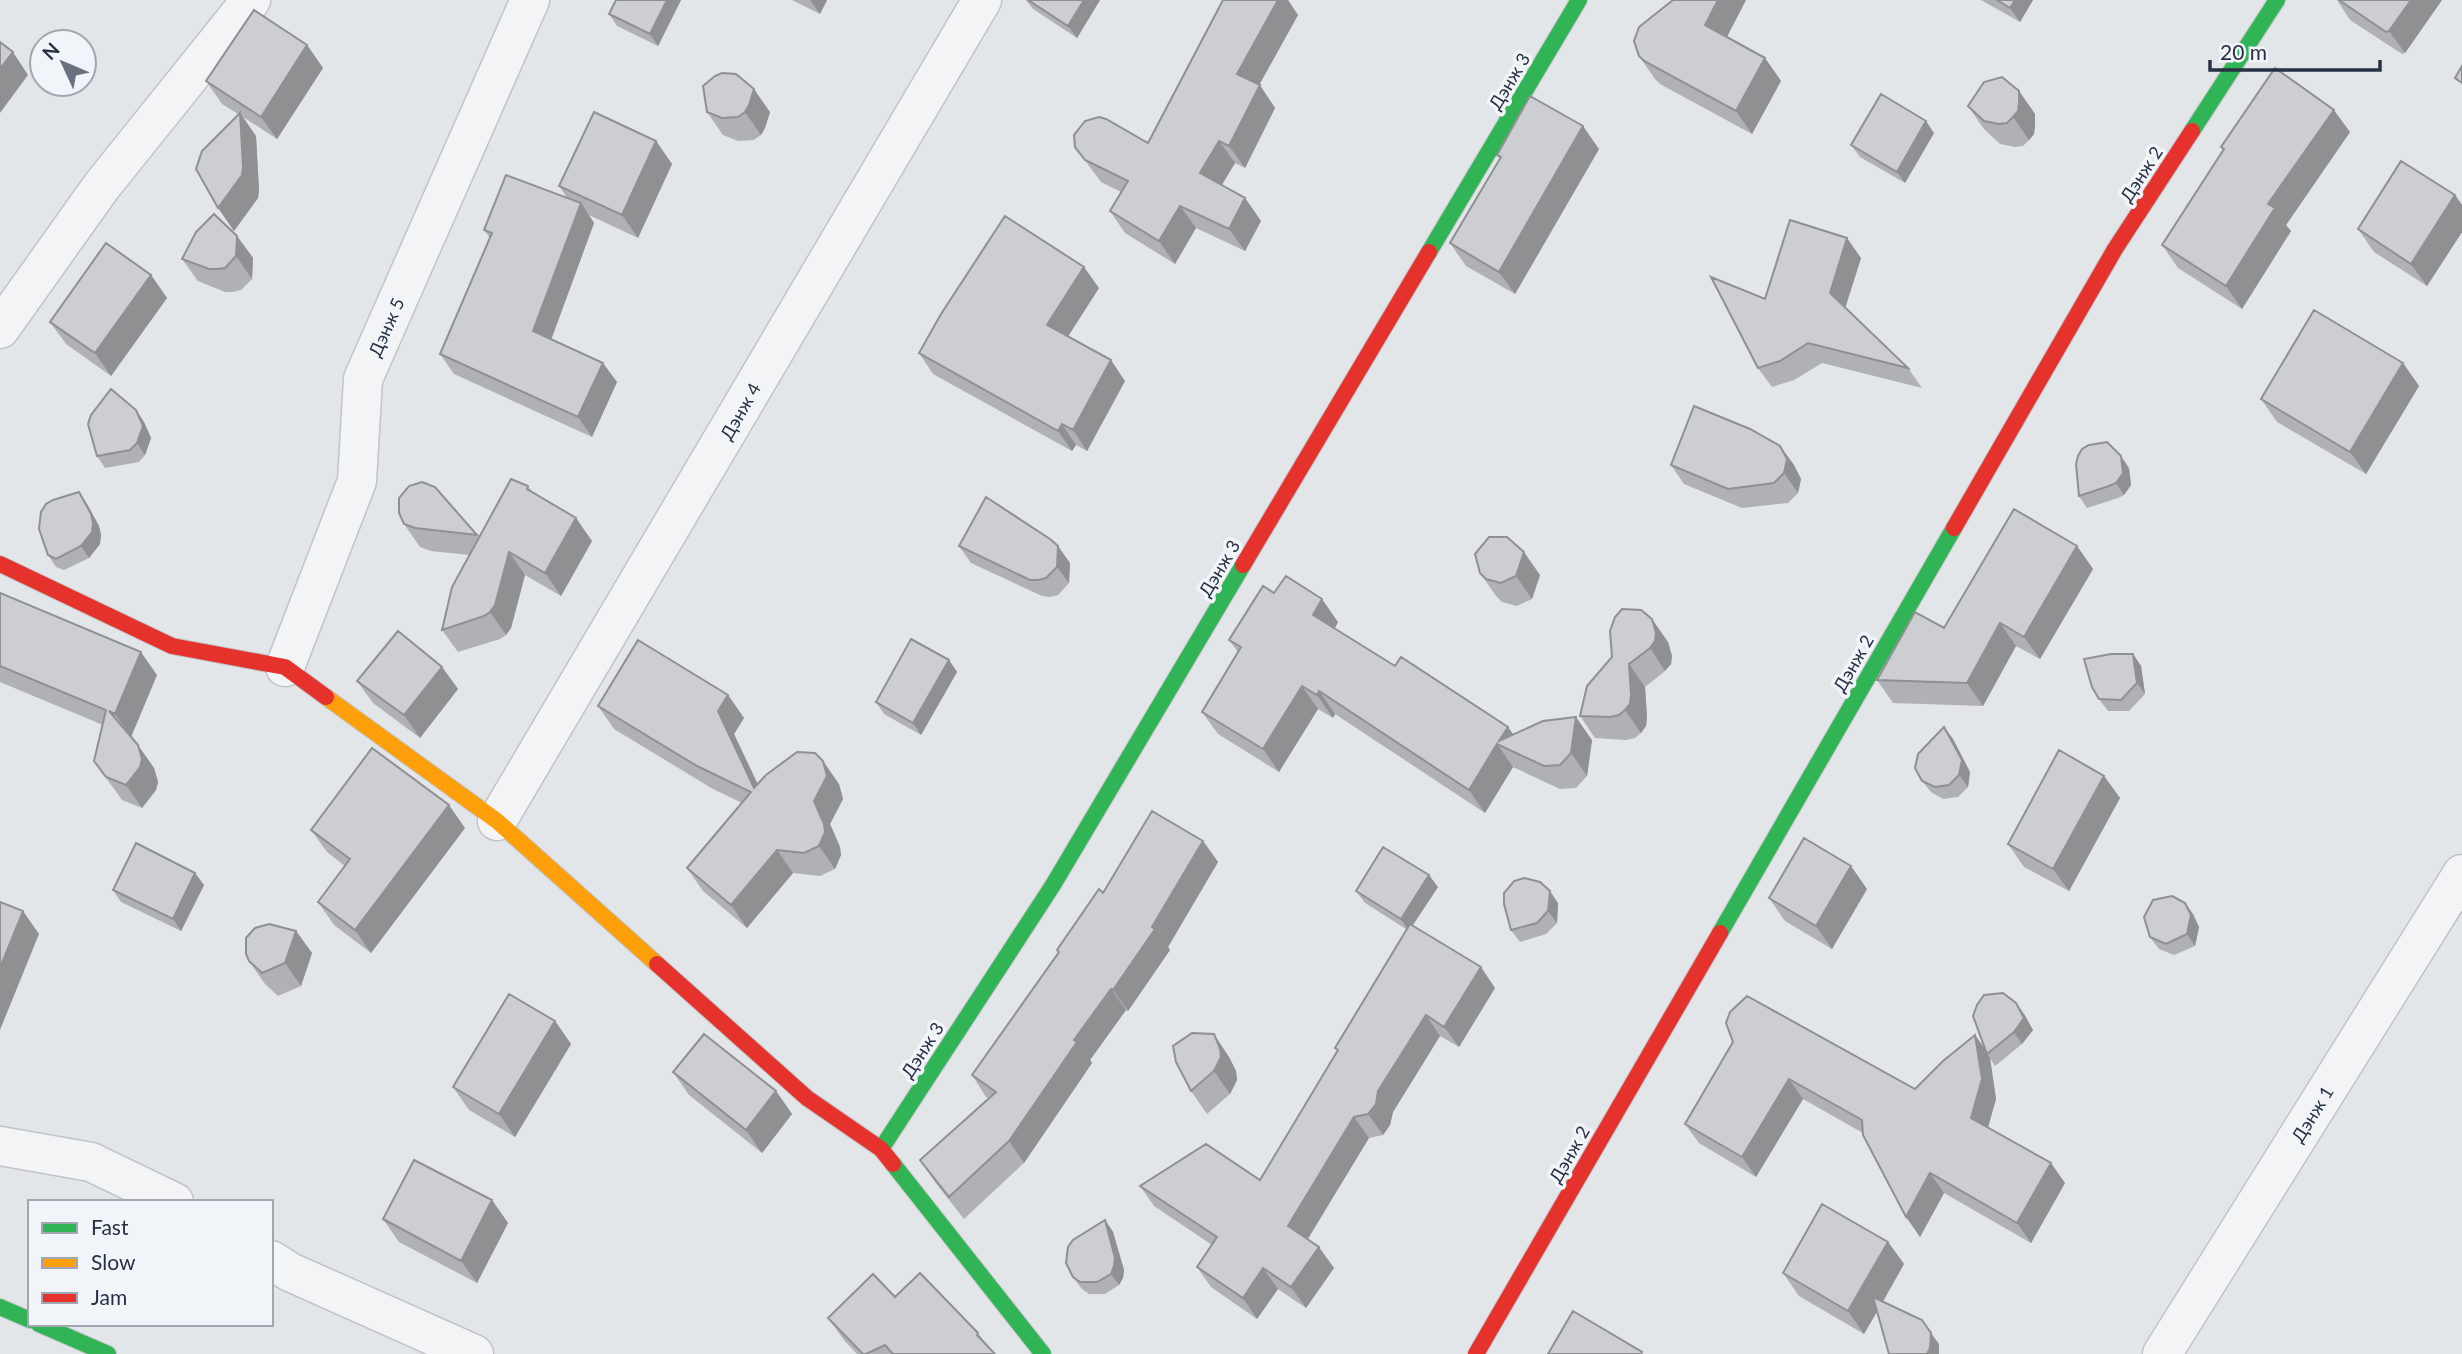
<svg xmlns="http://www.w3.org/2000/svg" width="2462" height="1354" font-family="Lato,sans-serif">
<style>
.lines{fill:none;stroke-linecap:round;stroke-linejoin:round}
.street-casing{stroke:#c1c4c7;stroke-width:41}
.fast-casing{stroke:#c1c4c7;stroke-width:18}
.slow-casing{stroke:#c1c4c7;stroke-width:18}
.jam-casing{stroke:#c1c4c7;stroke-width:18}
.street{stroke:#f3f4f5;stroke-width:38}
.fast{stroke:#30b455;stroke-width:16}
.slow{stroke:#ff9f0a;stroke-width:16}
.jam{stroke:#e5322d;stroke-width:16}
.wall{fill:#afb1b4}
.shaded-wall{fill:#8f9092}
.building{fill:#ccced1;stroke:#8f9092;stroke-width:2}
.labels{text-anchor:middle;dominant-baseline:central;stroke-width:7;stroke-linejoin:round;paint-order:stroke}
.street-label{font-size:18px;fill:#283144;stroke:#f1f4f8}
</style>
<rect width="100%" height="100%" fill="#e3e6e9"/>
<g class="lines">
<g class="street-casing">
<path id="street" d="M0 329 101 187 251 0
M285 667 357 481 363 379 530 0
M497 821 982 0
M0 1146 91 1162 174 1202
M271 1260 290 1272 474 1354
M2162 1354 2462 874"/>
</g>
<g class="fast-casing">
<path id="fast" d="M2192 131 2277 0
M1429 252 1579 0
M1720 933 1954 528
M881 1149 1053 885 1243 565
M893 1164 1043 1354
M0 1307 30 1320
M39 1324 108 1354"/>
</g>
<g class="slow-casing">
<path id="slow" d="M326 697 497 821 657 964"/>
</g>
<g class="jam-casing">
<path id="jam" d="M1954 528 2115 249 2192 131
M0 564 172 646 285 667 326 697
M1243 565 1429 252
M657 964 807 1098 881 1149 893 1164
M1476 1354 1720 933"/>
</g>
<use href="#street" class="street"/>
<use href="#fast" class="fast"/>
<use href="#slow" class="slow"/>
<use href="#jam" class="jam"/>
</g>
<path class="wall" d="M616 0H681L658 46 617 26 609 14Z
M792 0H827L820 14Z
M1026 0H1100L1077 38 1033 9Z
M1223 0H1288L1298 15 1259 85 1275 108 1245 168 1235 163 1221 185 1245 198 1261 221 1245 251 1196 228 1175 264 1125 233 1110 211 1121 192 1101 182 1075 147 1148 143Z
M1673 0H1746L1727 37 1765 58 1781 81 1752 134 1660 84 1655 79 1639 56Z
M1981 0H2033L2020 22Z
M2337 0H2442L2405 53 2402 54 2350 20Z
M307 45 323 68 277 139 243 117 256 136 259 190 258 198 234 231 238 114 222 104 206 81Z
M2019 91 2035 114V126L2034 134 2029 140 2023 146 2015 147 2000 144 1984 129 1968 106Z
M707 112H770L765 128 761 135 754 140 738 141 723 135Z
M2350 132 2286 225 2291 231 2242 309 2178 268 2162 245 2223 150 2221 147Z
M1934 133 1905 183 1860 157 1851 145Z
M656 141 672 164 638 238 589 215 594 223 551 339 617 382 592 437 454 374 440 354 490 238 484 230 568 199 559 186Z
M1599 149 1515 294 1466 266 1450 243 1500 159 1497 155Z
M2455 195 2462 205V232L2427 286 2374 252 2358 229Z
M237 236 253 258 252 279 241 290 233 292H225L198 281 182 259Z
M1861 258 1845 307 1908 368 1922 388 1822 363 1794 380 1772 387 1758 368Z
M151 275 167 298 111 376 66 344 50 322Z
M1099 288 1068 336 1125 381 1087 451 1076 445 1072 451 933 374 919 353Z
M2403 363 2419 386 2366 474 2277 422 2261 399Z
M136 410 144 422 151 438 145 455 139 462 105 468 97 456Z
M1780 446 1794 465 1801 479 1798 493 1788 503 1742 508 1684 484 1671 465Z
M2129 468 2131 485 2124 495 2118 498 2087 508 2079 496Z
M528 486 533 493 592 541 561 596 525 575 511 628 506 635 500 639 458 652 442 630 469 555 431 551 420 547 404 524 477 535 479 538Z
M79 492 87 504 99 526 101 535 100 544 89 558 64 570 56 567 48 555Z
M959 546 1070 563 1069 583 1058 595 1050 597 1042 596 971 563Z
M2077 546 2093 569 2040 659 2016 646 1983 706 1893 703 1877 680 1944 628Z
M1480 573 1540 575 1532 599 1517 606 1502 602 1496 596Z
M0 593 157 675 131 737 154 768 158 782 156 790 142 808 122 800 94 761 103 725 0 682Z
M1274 593 1338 622 1335 628 1395 666 1508 727 1513 734 1592 740 1587 776 1576 788 1560 789 1513 767 1485 813 1335 714 1333 718 1318 709 1279 772 1218 734 1202 712 1238 652 1229 640Z
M1668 642 1672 656 1671 664 1665 671 1645 687 1647 718 1646 726 1641 733 1635 738 1626 740 1595 738 1580 716 1612 657Z
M2133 654 2141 666 2145 694 2129 711H2108L2099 699Z
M949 660 957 672 921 735 884 714 876 702Z
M442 667 458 689 420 738 373 703 357 681Z
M728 695 744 718 734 734 758 784H839L843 799 830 824 840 847 841 855 835 869 820 876 793 873 747 928 703 891 687 868 742 803 713 789 614 729 598 706Z
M1944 727 1953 739 1970 772 1968 787 1958 797 1943 799 1931 792 1922 781Z
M2104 776 2120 798 2069 891 2024 867 2008 844Z
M465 828 371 953 334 925 318 902 345 866 327 852 311 830Z
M1203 841 1218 862 1168 947 1170 950 1128 1011 1126 1010 1090 1060 1092 1063 1024 1163 964 1219 935 1182 920 1160 989 1098 986 1097 972 1075 1058 953 1057 950 1103 893Z
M195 873 204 885 181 931 121 902 113 890Z
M1438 887 1412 926 1495 988 1459 1047 1440 1036 1393 1112 1390 1125 1383 1135 1369 1138 1307 1239 1334 1268 1306 1308 1278 1289 1257 1319 1211 1287 1197 1267 1212 1245 1154 1206 1140 1186 1260 1180 1337 1051 1335 1048 1406 929 1365 903 1356 891Z
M1867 889 1832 949 1785 921 1769 898Z
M1558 903 1557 923 1546 934 1520 942 1511 930Z
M2193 914 2199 927 2195 946 2174 955 2159 949 2150 937Z
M296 931 312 953 301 986 278 996 265 984 249 961Z
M2016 1003 2024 1014 2033 1030 2022 1044 1995 1066 1990 1058 1996 1099 1988 1127 2065 1183 2031 1243 1944 1193 1920 1237 1863 1133 1803 1099 1756 1177 1699 1143 1685 1124 1733 1042 1915 1089 1985 1049Z
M555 1021 571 1044 515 1137 469 1110 453 1087Z
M1229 1057 1236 1071 1237 1080 1230 1094 1207 1114 1191 1091Z
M673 1072 776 1091 792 1114 762 1153 689 1095Z
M492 1200 508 1223 477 1283 399 1242 383 1219Z
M1105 1220 1113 1232 1124 1270 1123 1278 1119 1285 1105 1294H1089L1082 1289 1073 1277Z
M1888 1242 1904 1264 1883 1302 1939 1344V1354H1889L1877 1312 1864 1334 1799 1296 1783 1273Z
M895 1297 978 1333 987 1345 995 1354H857L844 1340 828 1318Z"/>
<path class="shaded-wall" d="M667 0H681L658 46 650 34Z
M810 0H827L820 14Z
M1084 0H1100L1077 38 1068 26Z
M1278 0H1288L1298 15 1253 96 1237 74Z
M1718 0H1746L1721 48 1705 25Z
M2015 0H2033L2020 22 2010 8Z
M2411 0H2442L2405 53 2389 31Z
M307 45 323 68 277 139 261 117Z
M13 52 28 75 0 113V69Z
M1765 58 1781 81 1752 134 1736 111Z
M1260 85 1275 108 1245 168 1229 146Z
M754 89 770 112 765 128 761 135 745 112Z
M2019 91 2035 114V126L2034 134 2029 140 2013 117Z
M2334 110 2350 132 2286 225 2291 231 2242 309 2226 286 2268 204Z
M240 113 256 136 259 190 258 198 234 231 218 208Z
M1926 121 1934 133 1905 183 1897 172Z
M1583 126 1599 149 1515 294 1499 272Z
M656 141 672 164 638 238 622 215Z
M1219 141 1235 163 1216 195 1200 173Z
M2455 195 2462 205V232L2427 286 2411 264Z
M1245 198 1261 221 1245 251 1229 229Z
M581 203 594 223 547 351 533 331Z
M1180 206 1196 228 1175 264 1159 241Z
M237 236 253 258 252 279 236 256Z
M1847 238 1861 258 1844 312 1830 293Z
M1084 267 1099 288 1062 346 1047 325Z
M151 275 167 298 111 376 95 353Z
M1111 360 1125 381 1087 451 1073 430Z
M603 363 617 382 592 437 578 417Z
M2403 363 2419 386 2366 474 2350 452Z
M136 410 144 422 151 438 145 455 137 443Z
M1062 424 1076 445 1072 451 1058 431Z
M1780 446 1794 465 1801 479 1798 493 1784 473Z
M2121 456 2129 468 2131 485 2124 495 2116 483Z
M79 492 87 504 99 526 101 535 100 544 89 558 81 546Z
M576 518 592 541 561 596 545 573Z
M1058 546 1070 563 1069 583 1057 567Z
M2077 546 2093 569 2040 659 2024 637Z
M509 552 525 575 511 628 506 635 490 612Z
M1524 552 1540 575 1532 599 1516 576Z
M1322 599 1338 622 1329 638 1313 615Z
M1652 619 1668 642 1672 656 1671 664 1665 671 1650 648Z
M2000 623 2016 646 1983 706 1967 683Z
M141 652 157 675 131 737 115 714Z
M2133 654 2141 666 2145 694 2137 683Z
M949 660 957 672 921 735 913 723Z
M1629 664 1645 687 1647 718 1646 726 1641 733 1625 710Z
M442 667 458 689 420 738 404 715Z
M1302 686 1318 709 1279 772 1263 749Z
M1319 691 1335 714 1333 718 1317 695Z
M728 695 744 718 734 734 770 811 754 788 718 711Z
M1576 717 1592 740 1587 776 1571 753Z
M1508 727 1524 750 1499 741Z
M1944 727 1953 739 1970 772 1968 787 1959 775Z
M1497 744 1513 767 1485 813 1469 790Z
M138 745 154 768 158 782 156 790 142 808 126 785Z
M823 761 839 784 843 799 830 824 840 847 841 855 835 869 819 846 814 801Z
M2104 776 2120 798 2069 891 2053 869Z
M449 805 465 828 371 953 355 930Z
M1203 841 1218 862 1168 947 1170 950 1128 1011 1113 990Z
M777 850 793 873 747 928 731 905Z
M1851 866 1867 889 1832 949 1816 926Z
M195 873 204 885 181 931 173 919Z
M1429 875 1438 887 1409 931 1401 919Z
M1550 891 1558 903 1557 923 1548 911Z
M2185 903 2193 914 2199 927 2195 946 2187 934Z
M23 911 39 934 0 1030V968Z
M296 931 312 953 301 986 285 963Z
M1481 967 1495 988 1459 1047 1444 1027Z
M1111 989 1126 1010 1090 1060 1092 1063 1024 1163 1009 1141 1074 1040Z
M2016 1003 2024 1014 2033 1030 2022 1044 2014 1032Z
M1426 1015 1440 1036 1393 1112 1390 1125 1383 1135 1368 1114 1378 1091Z
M555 1021 571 1044 515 1137 499 1114Z
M1214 1034 1229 1057 1236 1071 1237 1080 1230 1094 1214 1071Z
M1975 1035 1988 1053 1987 1054 1990 1058 1996 1099 1985 1138 1971 1118Z
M1789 1079 1803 1099 1756 1177 1742 1157Z
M776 1091 792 1114 762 1153 746 1130Z
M1354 1117 1369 1138 1303 1247 1288 1226Z
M2051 1163 2065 1183 2031 1243 2017 1223Z
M1930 1173 1944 1193 1920 1237 1906 1217Z
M492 1200 508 1223 477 1283 461 1261Z
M1105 1220 1113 1232 1124 1270 1123 1278 1119 1285 1111 1274Z
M1888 1242 1904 1264 1864 1334 1848 1311Z
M1319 1247 1334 1268 1306 1308 1291 1287Z
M1263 1268 1278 1289 1257 1319 1243 1298Z
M1931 1333 1939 1344V1354H1927Z"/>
<path class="building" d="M616 0H667L650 34 609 14Z
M1028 0H1084L1068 26Z
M1223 0H1278L1237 74 1260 85 1229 146 1219 141 1200 173 1245 198 1229 229 1180 206 1159 241 1110 211 1128 181 1085 160 1075 147 1074 135 1085 121 1099 117 1106 119 1148 143Z
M1673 0H1718L1705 25 1765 58 1736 111 1644 61 1639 56 1634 41 1639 27Z
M1997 0H2015L2010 8Z
M2339 0H2411L2389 31 2386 32Z
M254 10 307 45 261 117 206 81Z
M0 42 13 52 0 69Z
M2462 66V83L2455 78Z
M2275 68 2334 110 2268 204 2275 208 2226 286 2162 245 2224 149 2221 147Z
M722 73 736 74 754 89 749 105 745 112 738 117 722 118 707 112 703 86 715 76Z
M2002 77 2019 91V103L2018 111 2013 117 2007 123 1999 124 1984 121 1968 106 1984 82Z
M1881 94 1926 121 1897 172 1851 145Z
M1530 96 1583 126 1499 272 1450 243 1501 157 1497 155Z
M594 112 656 141 622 215 559 186Z
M240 113 243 167 242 175 218 208 196 169 202 151Z
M2401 161 2455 195 2411 264 2358 229Z
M506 175 581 203 533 331 603 363 578 417 440 354 492 233 484 230Z
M214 214 237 236 236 256 225 268 217 269H209L182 259 196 232Z
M1005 216 1084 267 1047 325 1111 360 1073 430 1062 424 1058 431 919 353 941 314Z
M1790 220 1847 238 1830 293 1908 368 1808 343 1780 361 1758 368 1711 277 1765 299Z
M106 243 151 275 95 353 50 322Z
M2314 310 2403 363 2350 452 2261 399Z
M111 389 136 410 143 426 137 443 130 450 97 456 88 424 91 415Z
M1694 406 1750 429 1780 446 1787 459 1784 473 1774 483 1728 489 1671 465Z
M2107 442 2121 456 2123 473 2116 483 2109 486 2079 496 2076 464 2078 456 2082 449 2089 445Z
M511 479 528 486 527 489 576 518 545 573 509 552 495 605 490 612 484 616 442 630 452 587Z
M422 482 435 487 477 535 415 528 404 524 399 513V498L409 486Z
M79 492 91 514 93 523 92 532 81 546 56 559 48 555 39 529 41 512 46 504 53 500Z
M986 497 1050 539 1058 546 1057 567 1046 578 1038 580H1030L959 546Z
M2014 509 2077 546 2024 637 2000 623 1967 683 1877 680 1915 612 1944 628Z
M1489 537H1507L1524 552 1516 576 1501 583 1486 579 1480 573 1475 554Z
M1286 576 1322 599 1313 615 1395 666 1401 657 1508 727 1499 741 1543 721 1576 717 1571 753 1560 765 1544 766 1497 744 1469 790 1319 691 1317 695 1302 686 1263 749 1202 712 1241 647 1229 640 1263 586 1274 593Z
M0 593 141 652 115 714 109 711 138 745 142 759 140 767 126 785 106 777 94 761 106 710 0 666Z
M1622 609 1641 610 1652 619 1656 633 1655 641 1650 648 1629 664 1631 695 1630 704 1625 710 1619 715 1610 717 1580 716 1587 686 1612 657 1610 631 1615 617Z
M398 631 442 667 404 715 357 681Z
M911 639 949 660 913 723 876 702Z
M638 640 728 695 718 711 754 788 766 775 797 752 815 753 823 761 827 776 814 801 824 824 825 832 819 846 804 853 777 850 731 905 687 868 751 792 697 766 598 706Z
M2111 654H2133L2137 683 2121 700 2099 699 2092 687 2084 659Z
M1944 727 1962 760 1959 775 1949 785 1935 787 1922 781 1915 768 1918 754Z
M372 748 449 805 355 930 318 902 350 859 311 830Z
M2059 750 2104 776 2053 869 2008 844Z
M1152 811 1203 841 1152 927 1155 929 1113 990 1111 989 1074 1040 1077 1042 1009 1141 949 1197 920 1160 996 1092 972 1075 1059 952 1057 950 1099 889 1103 893Z
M1804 838 1851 866 1816 926 1769 898Z
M136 843 195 873 173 919 113 890Z
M1383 847 1429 875 1401 919 1356 891Z
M1524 878 1540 882 1550 891 1548 911 1537 923 1511 930 1504 904V893L1514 881Z
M2172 896 2185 903 2191 915 2187 934 2166 944 2150 937 2144 917 2153 900Z
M0 902 23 911 0 968Z
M269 924 296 931 285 963 262 973 249 961 246 954V938L255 928Z
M1410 924 1481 967 1444 1027 1426 1015 1378 1091 1376 1104 1368 1114 1354 1117 1288 1226 1319 1247 1291 1287 1263 1268 1243 1298 1197 1267 1217 1237 1140 1186 1206 1144 1260 1180 1338 1050 1335 1048Z
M2003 993 2016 1003 2024 1018 2014 1032 1987 1054 1973 1016 1977 1005 1984 995Z
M509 994 555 1021 499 1114 453 1087Z
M1747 996 1915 1089 1943 1061 1975 1035 1982 1079 1971 1118 2051 1163 2017 1223 1930 1173 1906 1217 1863 1135 1862 1120 1789 1079 1742 1157 1685 1124 1733 1042 1726 1023 1730 1012Z
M1192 1033 1214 1034 1220 1049 1221 1057 1214 1071 1191 1091 1176 1062 1173 1046Z
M704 1034 776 1091 746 1130 673 1072Z
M414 1160 492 1200 461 1261 383 1219Z
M1822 1204 1888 1242 1848 1311 1783 1273Z
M1105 1220 1115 1258 1114 1266 1111 1274 1097 1282H1080L1073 1277 1066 1263 1068 1247 1073 1240Z
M920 1273 978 1333 977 1335 995 1354H893L885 1345 866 1354H863L828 1318 873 1274 895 1297Z
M1873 1297 1922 1320 1931 1333 1930 1348 1927 1354H1889Z
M1573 1311 1642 1352 1641 1354H1548Z"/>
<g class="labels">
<g class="street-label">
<text transform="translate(1509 81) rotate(-59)">Дэнж 3</text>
<text transform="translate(2141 174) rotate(-57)">Дэнж 2</text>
<text transform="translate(386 327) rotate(-66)">Дэнж 5</text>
<text transform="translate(740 411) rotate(-60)">Дэнж 4</text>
<text transform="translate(1219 568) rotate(-59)">Дэнж 3</text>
<text transform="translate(1853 663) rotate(-60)">Дэнж 2</text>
<text transform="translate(922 1050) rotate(-57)">Дэнж 3</text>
<text transform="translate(2312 1114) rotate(-58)">Дэнж 1</text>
<text transform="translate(1569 1154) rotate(-60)">Дэнж 2</text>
</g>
</g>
<rect x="28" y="1200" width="245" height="126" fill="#f1f4f8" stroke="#a1a6b0" stroke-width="2"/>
<rect x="42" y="1223" width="35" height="10" fill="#30b455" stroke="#a1a6b0" stroke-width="2"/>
<text x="91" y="1235" font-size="21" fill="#283144">Fast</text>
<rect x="42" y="1258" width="35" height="10" fill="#ff9f0a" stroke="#a1a6b0" stroke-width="2"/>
<text x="91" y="1270" font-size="21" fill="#283144">Slow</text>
<rect x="42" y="1293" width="35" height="10" fill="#e5322d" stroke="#a1a6b0" stroke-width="2"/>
<text x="91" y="1305" font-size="21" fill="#283144">Jam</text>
<g transform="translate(63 63) rotate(314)"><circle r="33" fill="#f1f4f8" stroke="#a1a6b0" stroke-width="2"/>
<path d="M0-5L12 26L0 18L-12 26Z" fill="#69707e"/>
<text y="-10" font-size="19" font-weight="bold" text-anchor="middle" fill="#283144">N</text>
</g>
<path d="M2210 60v10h170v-10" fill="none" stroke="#283144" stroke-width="3.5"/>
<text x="2220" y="60" font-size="21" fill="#283144" stroke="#f1f4f8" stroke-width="5" paint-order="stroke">20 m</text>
</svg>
